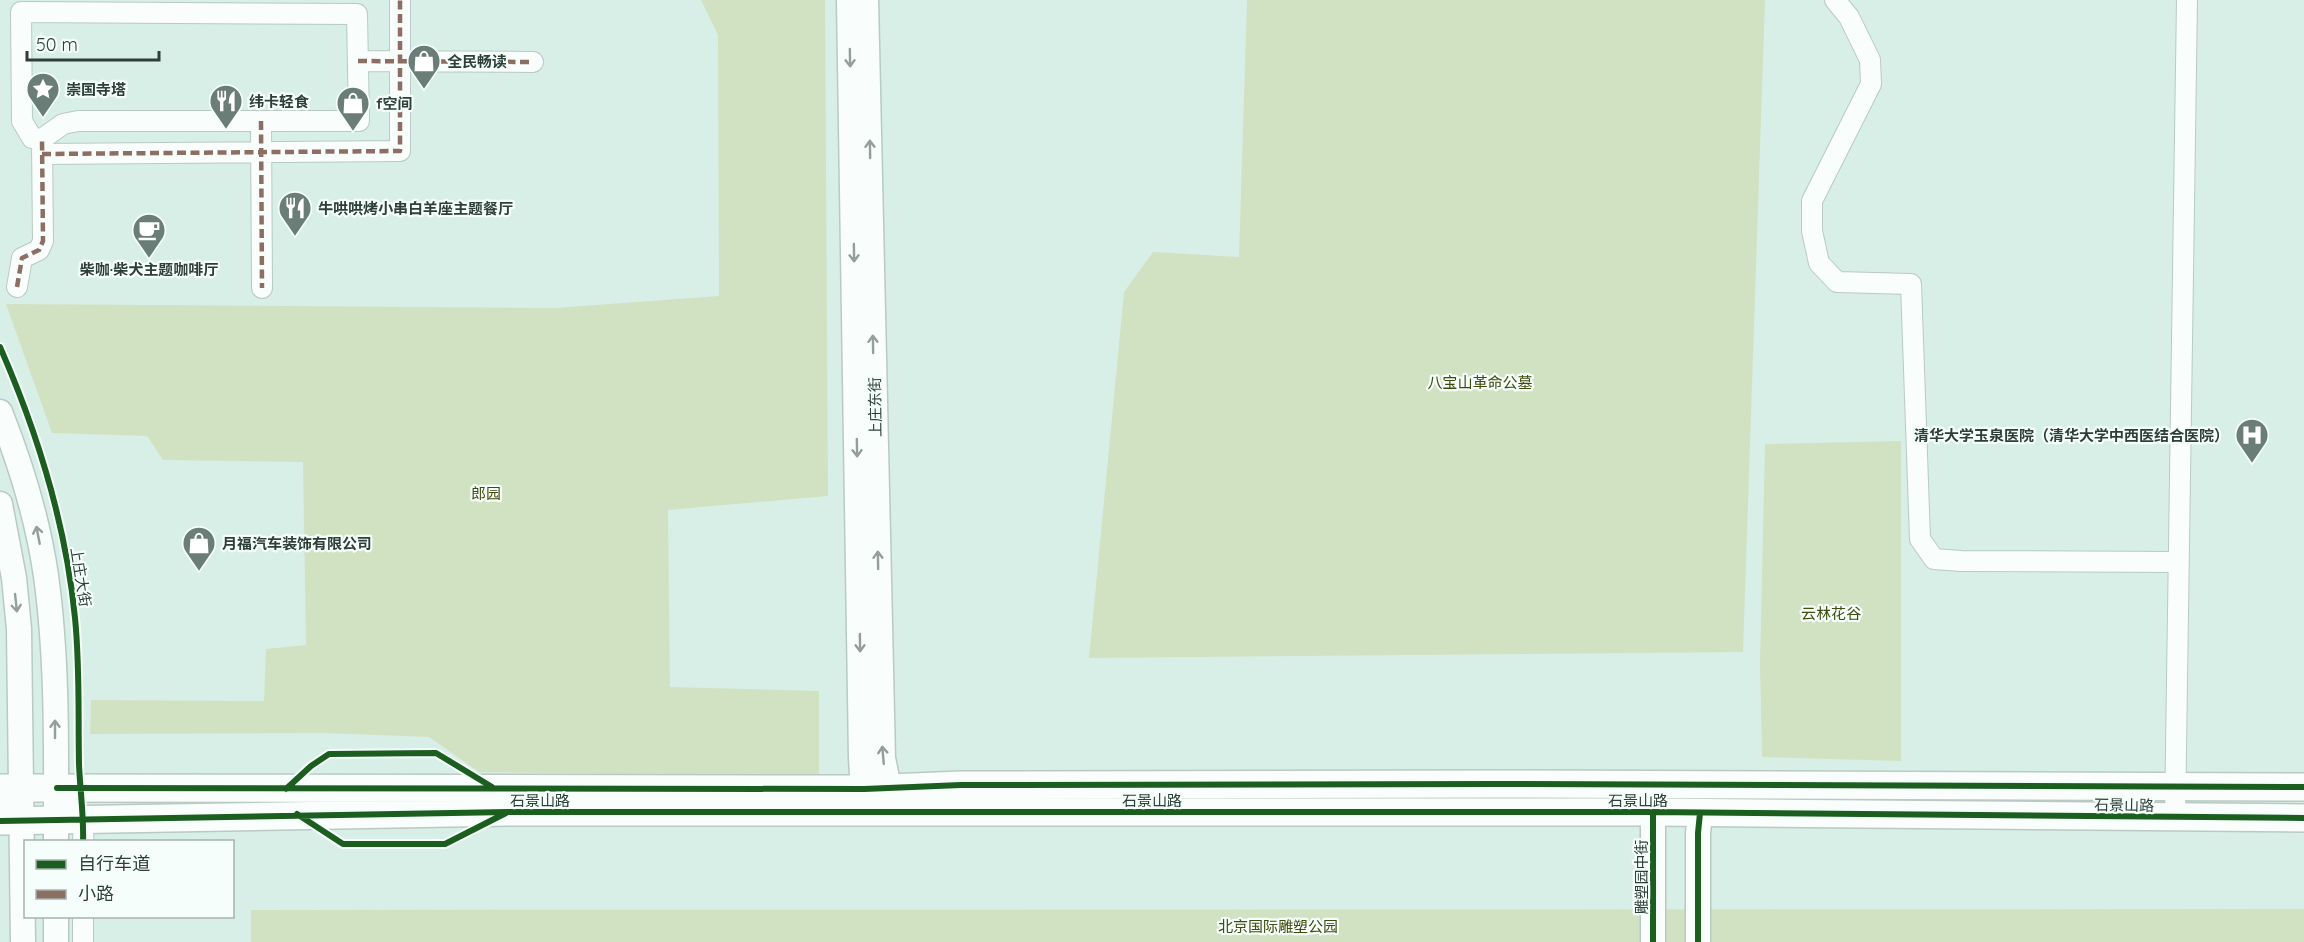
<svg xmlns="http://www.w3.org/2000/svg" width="2304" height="942" font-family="Quicksand,'Noto Sans SC',sans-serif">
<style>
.green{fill:#d1e2c2}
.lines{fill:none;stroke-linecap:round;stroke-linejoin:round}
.minor-casing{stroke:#b8cac3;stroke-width:22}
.major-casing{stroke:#b8cac3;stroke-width:27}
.highway-casing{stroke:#b8cac3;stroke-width:30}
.minor{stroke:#f9fdfb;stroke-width:20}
.major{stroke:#f9fdfb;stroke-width:24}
.highway{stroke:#f9fdfb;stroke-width:27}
.quiet{stroke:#8d6e63;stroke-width:4.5;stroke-dasharray:9 4.5;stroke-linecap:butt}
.cycleway-casing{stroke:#f5fefa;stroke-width:10}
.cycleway{stroke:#1b5e20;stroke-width:6}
.oneway{stroke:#949e9a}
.labels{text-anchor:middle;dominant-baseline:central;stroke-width:4.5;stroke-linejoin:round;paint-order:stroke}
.poi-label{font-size:15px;font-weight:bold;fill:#2e3f39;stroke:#f5fefa;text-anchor:start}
.park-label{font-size:15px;fill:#414b0d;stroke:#f5fefa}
.street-label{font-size:15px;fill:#2e3f39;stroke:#f5fefa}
</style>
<rect width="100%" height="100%" fill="#d8efe7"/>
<path class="green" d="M701 0H825L828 496 668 510 670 687 819 691V777L479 772 429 737 325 733 90 734 91 700 264 701 266 649 306 645 303 462 163 460 147 436 52 433 6 304 555 308 719 296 718 35Z
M1247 0H1765L1743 652 1089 658 1124 292 1153 252 1239 257Z
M1901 441V761L1762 757 1760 664 1765 444Z
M2304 909V942H251V910Z"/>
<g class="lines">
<g class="minor-casing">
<path id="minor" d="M1835 0 1849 17 1870 60 1871 84 1812 201V231L1819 263 1837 282 1911 284 1920 539 1934 559 1961 561 2178 562
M21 12 357 14 359 121H78L63 124 42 139 32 138 22 121Z
M358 61 533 62
M261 121 262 288
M42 154 400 151V0
M17 287 22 258 39 250 43 241 42 141
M57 788 84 820 83 842
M0 809 22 788
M2175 818 2187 0
M83 916V942"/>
</g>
<g class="major-casing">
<path id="major" d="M849 0 861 758 864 807
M866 0 883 758 889 788 890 807
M0 412C21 465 38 520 46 576 58 663 56 753 56 842
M0 504 14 578 19 629 23 942
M1653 812V942
M56 916V942
M1698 942V833L1700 813"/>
</g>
<g class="highway-casing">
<path id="highway" d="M0 788 864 789 961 785 1497 784 2304 787
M0 821 508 812H1653L2304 818"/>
</g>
<use href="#minor" class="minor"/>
<use href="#major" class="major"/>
<use href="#highway" class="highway"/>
<path class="quiet" d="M358 61 533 62
M261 121 262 288
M42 154 400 151V0
M17 287 22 258 39 250 43 241 42 139"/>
<g class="cycleway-casing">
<path id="cycleway" d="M0 347C38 434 66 524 75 618 80 667 78 715 79 764 80 790 84 816 83 842
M57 788 864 789 961 785 1497 784 2304 787
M286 789 311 766 329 754 436 753 492 787
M1653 812V942
M297 814 343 844H445L506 813
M0 821 508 812H1653L2304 818
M1698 942V833L1700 813"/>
</g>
<use href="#cycleway" class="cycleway"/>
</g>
<defs><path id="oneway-shaft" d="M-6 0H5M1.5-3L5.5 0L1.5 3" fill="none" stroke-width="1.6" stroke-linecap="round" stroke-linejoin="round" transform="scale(1.5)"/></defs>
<g class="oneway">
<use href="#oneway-shaft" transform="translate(850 58) rotate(89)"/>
<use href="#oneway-shaft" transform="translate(870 149) rotate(-91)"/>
<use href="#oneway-shaft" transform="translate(854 253) rotate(89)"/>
<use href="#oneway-shaft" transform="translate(873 344) rotate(-91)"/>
<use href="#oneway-shaft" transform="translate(857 448) rotate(89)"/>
<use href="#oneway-shaft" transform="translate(38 535) rotate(-101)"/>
<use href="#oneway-shaft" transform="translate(878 560) rotate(-91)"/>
<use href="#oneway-shaft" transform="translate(16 603) rotate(84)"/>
<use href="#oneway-shaft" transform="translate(860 643) rotate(89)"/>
<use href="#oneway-shaft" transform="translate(55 729) rotate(-90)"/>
<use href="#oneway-shaft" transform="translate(883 755) rotate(-95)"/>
</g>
<defs>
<g id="shop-pin" transform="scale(1.725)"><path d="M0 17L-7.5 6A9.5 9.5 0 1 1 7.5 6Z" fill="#6a7d76" stroke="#f5fefa"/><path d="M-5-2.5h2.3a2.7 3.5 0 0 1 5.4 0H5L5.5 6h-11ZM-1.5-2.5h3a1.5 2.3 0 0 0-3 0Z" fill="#fff"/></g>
<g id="sight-pin" transform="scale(1.725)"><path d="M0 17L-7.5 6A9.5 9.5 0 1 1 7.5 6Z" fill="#6a7d76" stroke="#f5fefa"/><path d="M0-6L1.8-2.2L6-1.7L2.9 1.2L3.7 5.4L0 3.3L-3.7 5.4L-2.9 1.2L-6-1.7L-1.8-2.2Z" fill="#fff"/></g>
<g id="restaurant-pin" transform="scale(1.725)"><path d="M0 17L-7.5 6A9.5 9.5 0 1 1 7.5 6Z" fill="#6a7d76" stroke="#f5fefa"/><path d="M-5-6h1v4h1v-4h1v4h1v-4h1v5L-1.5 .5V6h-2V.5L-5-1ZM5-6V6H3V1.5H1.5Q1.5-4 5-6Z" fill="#fff"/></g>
<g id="cafe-pin" transform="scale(1.725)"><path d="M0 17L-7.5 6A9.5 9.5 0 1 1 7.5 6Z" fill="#6a7d76" stroke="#f5fefa"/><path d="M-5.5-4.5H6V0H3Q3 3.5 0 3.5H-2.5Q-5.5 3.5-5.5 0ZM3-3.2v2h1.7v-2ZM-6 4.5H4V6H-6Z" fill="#fff"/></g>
<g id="hospital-pin" transform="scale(1.725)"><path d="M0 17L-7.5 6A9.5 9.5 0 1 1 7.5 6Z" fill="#6a7d76" stroke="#f5fefa"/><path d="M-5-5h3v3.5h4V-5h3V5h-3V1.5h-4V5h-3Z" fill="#fff"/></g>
</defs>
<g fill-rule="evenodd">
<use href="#shop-pin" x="424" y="61"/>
<use href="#sight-pin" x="43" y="89"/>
<use href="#restaurant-pin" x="226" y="101"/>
<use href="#shop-pin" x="353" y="103"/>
<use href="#restaurant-pin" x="295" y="208"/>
<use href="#cafe-pin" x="149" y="230"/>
<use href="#hospital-pin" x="2252" y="435"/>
<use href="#shop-pin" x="199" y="543"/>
</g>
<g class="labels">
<g class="poi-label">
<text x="447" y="61">全民畅读</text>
<text x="66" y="89">崇国寺塔</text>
<text x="249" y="101">纬卡轻食</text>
<text x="376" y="103">f空间</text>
<text x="318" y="208">牛哄哄烤小串白羊座主题餐厅</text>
<text x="149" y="269" text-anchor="middle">柴咖·柴犬主题咖啡厅</text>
<text x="2229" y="435" text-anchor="end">清华大学玉泉医院（清华大学中西医结合医院）</text>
<text x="222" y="543">月福汽车装饰有限公司</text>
</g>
<g class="park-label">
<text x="1480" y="382">八宝山革命公墓</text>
<text x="486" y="493">郎园</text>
<text x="1831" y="613">云林花谷</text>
<text x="1278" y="926">北京国际雕塑公园</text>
</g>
<g class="street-label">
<text transform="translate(875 407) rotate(-91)">上庄东街</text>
<text transform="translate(81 577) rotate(81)">上庄大街</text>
<text x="540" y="800">石景山路</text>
<text x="1152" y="800">石景山路</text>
<text x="1638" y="800">石景山路</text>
<text transform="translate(2124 805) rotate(1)">石景山路</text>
<text transform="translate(1641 877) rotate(-90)">雕塑园中街</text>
</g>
</g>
<rect x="24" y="840" width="210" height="78" fill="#f5fefa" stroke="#a5b2ad" stroke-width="1.5"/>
<rect x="36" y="860" width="30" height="9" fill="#1b5e20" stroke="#a5b2ad" stroke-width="1.5"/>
<text x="78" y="870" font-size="18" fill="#2e3f39">自行车道</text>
<rect x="36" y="890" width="30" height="9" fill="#8d6e63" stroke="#a5b2ad" stroke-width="1.5"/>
<text x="78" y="900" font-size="18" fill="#2e3f39">小路</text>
<path d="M27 51v9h132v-9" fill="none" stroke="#2e3f39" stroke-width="3"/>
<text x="36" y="51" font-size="18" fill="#2e3f39" stroke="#f5fefa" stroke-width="4.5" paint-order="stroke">50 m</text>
</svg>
